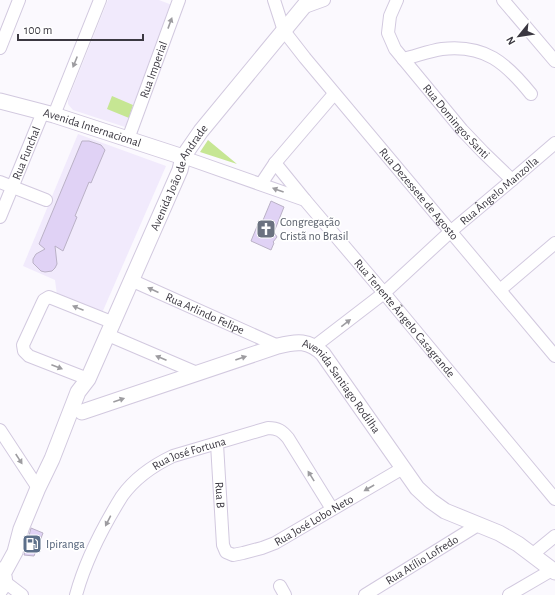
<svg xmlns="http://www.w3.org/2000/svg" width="555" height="595" font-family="'Alegreya Sans',sans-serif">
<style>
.built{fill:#f1eafc}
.green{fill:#c6e693}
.building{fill:#e0d2f5;stroke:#bab1c6}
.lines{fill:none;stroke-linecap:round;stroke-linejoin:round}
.minor-casing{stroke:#d2c9df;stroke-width:14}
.major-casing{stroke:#d2c9df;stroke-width:17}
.minor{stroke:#fff;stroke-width:12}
.major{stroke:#fff;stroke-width:15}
.oneway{fill:#9d9ca0}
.labels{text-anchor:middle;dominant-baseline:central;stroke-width:3.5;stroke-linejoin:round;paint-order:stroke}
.street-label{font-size:12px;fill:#3b3841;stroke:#fff}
.worship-label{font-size:12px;fill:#5b616d;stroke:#fff;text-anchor:start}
.service-label{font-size:12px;fill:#4e5e75;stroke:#fff;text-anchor:start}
</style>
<rect width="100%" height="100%" fill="#fbf9fe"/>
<path class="built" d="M108 0H159L172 5 128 128 73 110 68 104V100Z
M78 134 166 166 102 313 57 295 55 280 23 266Z"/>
<path class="green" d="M112 96 133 105 129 118 107 109Z
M208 140 237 164 200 152Z"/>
<path class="building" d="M82 141H89L101 145 105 150 91 183 89 182 75 216 77 217 63 251 55 246 57 264 55 268 52 271 45 272 41 271 33 263V259L36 254 45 249 39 244Z
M271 201 284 207 274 232 277 237 273 242 274 243 271 250 251 241 258 224 261 225Z
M31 528 43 533 34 556 24 555Z"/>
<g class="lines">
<g class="minor-casing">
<g id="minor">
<path id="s1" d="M274 0 284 31 305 58 555 356"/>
<path id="s2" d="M397 0 390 16 388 33 395 49 462 130 483 152 512 180"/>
<path d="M503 0 555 61"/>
<path d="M302 8 324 0"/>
<path d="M0 48 19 0"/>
<path d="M403 59C416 56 429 51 442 49 485 44 506 63 531 94"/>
<path d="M54 115 100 0"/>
<path id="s3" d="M128 139 179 0"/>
<path id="s4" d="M183 157 305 200 384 293 555 499"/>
<path d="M275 163 305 200"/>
<path d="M0 182 46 200"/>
<path d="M261 184 275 163 334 94"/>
<path id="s5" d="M0 217 43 112"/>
<path id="s6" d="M133 281 278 346"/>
<path d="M500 290 555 243"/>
<path d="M108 335 197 373"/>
<path id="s7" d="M315 346 384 293 450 232 512 180 555 143"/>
<path d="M88 379 29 356 24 351 23 345 42 304 44 300 49 297 114 323"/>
<path d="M0 430 38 488"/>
<path id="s8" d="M217 444 223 545 226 552 233 555 243 553 262 548 275 543 403 468"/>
<path d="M533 554 555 536"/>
<path d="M5 582 22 595"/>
<path d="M280 586 285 595"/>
<path id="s9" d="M76 595C85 562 104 525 122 496 135 478 154 465 173 456L268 428C278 428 282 431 288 438L332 509"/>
<path id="s10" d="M365 595 478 525"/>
<path d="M509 595 552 570"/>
</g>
</g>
<g class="major-casing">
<g id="major">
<path id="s11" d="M0 101 54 115 183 157"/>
<path id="s12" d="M82 412 278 346C297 341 309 340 323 354L417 488 431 501 445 511 499 533 518 544 555 572"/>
<path d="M0 570C6 577 6 583 0 590"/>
<path id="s13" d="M3 574 15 552 21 529 38 488 52 459 78 392 88 379 180 170 183 157 201 131 309 0"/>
</g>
</g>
<use href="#minor" class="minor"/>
<use href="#major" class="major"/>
</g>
<defs><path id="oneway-solid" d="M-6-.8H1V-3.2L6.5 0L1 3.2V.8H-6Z"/></defs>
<g class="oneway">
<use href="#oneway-solid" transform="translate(170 23) rotate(-70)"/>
<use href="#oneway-solid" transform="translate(75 62) rotate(112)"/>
<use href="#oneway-solid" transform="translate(278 190) rotate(-160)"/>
<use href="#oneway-solid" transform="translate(153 290) rotate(-156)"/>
<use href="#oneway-solid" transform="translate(78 308) rotate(-158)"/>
<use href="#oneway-solid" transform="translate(346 323) rotate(-38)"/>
<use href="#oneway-solid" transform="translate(161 358) rotate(-157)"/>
<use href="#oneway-solid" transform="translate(241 358) rotate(-19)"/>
<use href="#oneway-solid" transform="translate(57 367) rotate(21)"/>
<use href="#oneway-solid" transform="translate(119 400) rotate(-19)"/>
<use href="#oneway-solid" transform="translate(19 459) rotate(57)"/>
<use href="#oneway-solid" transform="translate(311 476) rotate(-122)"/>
<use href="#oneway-solid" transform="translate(369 488) rotate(150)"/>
<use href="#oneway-solid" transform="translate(108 521) rotate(117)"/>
</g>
<defs>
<g id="church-square" transform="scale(1)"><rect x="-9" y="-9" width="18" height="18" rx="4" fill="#6b7280" stroke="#fff"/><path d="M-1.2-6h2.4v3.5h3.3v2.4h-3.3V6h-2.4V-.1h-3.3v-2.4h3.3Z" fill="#fff"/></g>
<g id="fuel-square" transform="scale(1)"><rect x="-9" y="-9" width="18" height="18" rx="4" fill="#5c6f8a" stroke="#fff"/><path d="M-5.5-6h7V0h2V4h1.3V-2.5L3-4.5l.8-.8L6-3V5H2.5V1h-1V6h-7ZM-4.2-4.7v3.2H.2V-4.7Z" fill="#fff"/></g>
</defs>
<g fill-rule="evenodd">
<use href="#church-square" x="266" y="229"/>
<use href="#fuel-square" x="32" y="544"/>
</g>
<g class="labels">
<g class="street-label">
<text stroke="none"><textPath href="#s3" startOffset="74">Rua Imperial</textPath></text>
<text stroke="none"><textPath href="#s2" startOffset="147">Rua Domingos Santi</textPath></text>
<text stroke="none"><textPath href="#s11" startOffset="96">Avenida Internacional</textPath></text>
<text stroke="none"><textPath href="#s5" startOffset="69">Rua Funchal</textPath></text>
<text stroke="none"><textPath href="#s13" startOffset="435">Avenida João de Andrade</textPath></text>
<text stroke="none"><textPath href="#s7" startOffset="241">Rua Ângelo Manzolla</textPath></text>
<text stroke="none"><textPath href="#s1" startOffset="244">Rua Dezessete de Agosto</textPath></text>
<text stroke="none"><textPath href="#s6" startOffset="79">Rua Arlindo Felipe</textPath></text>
<text stroke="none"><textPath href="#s4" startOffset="284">Rua Tenente Ângelo Casagrande</textPath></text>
<text stroke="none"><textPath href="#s12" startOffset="291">Avenida Santiago Rodilha</textPath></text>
<text stroke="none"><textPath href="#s9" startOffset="191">Rua José Fortuna</textPath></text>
<text stroke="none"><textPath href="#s8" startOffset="51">Rua B</textPath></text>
<text stroke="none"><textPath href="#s8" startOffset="205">Rua José Lobo Neto</textPath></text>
<text stroke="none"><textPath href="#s10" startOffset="67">Rua Atílio Lofredo</textPath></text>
</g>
<g class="worship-label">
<text x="280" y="222">Congregação<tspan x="280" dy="14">Cristã no Brasil</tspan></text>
</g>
<g class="service-label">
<text x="46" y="544">Ipiranga</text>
</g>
</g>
<g transform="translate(519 36) rotate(240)" stroke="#ffffff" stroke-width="3" paint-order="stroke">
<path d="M0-3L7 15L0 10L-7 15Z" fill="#3b3841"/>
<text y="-6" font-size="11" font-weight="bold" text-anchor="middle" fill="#3b3841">N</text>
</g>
<path d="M18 34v6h125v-6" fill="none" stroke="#3b3841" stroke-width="2"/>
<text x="24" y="34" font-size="12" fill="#3b3841" stroke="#ffffff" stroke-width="3" paint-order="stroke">100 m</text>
</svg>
